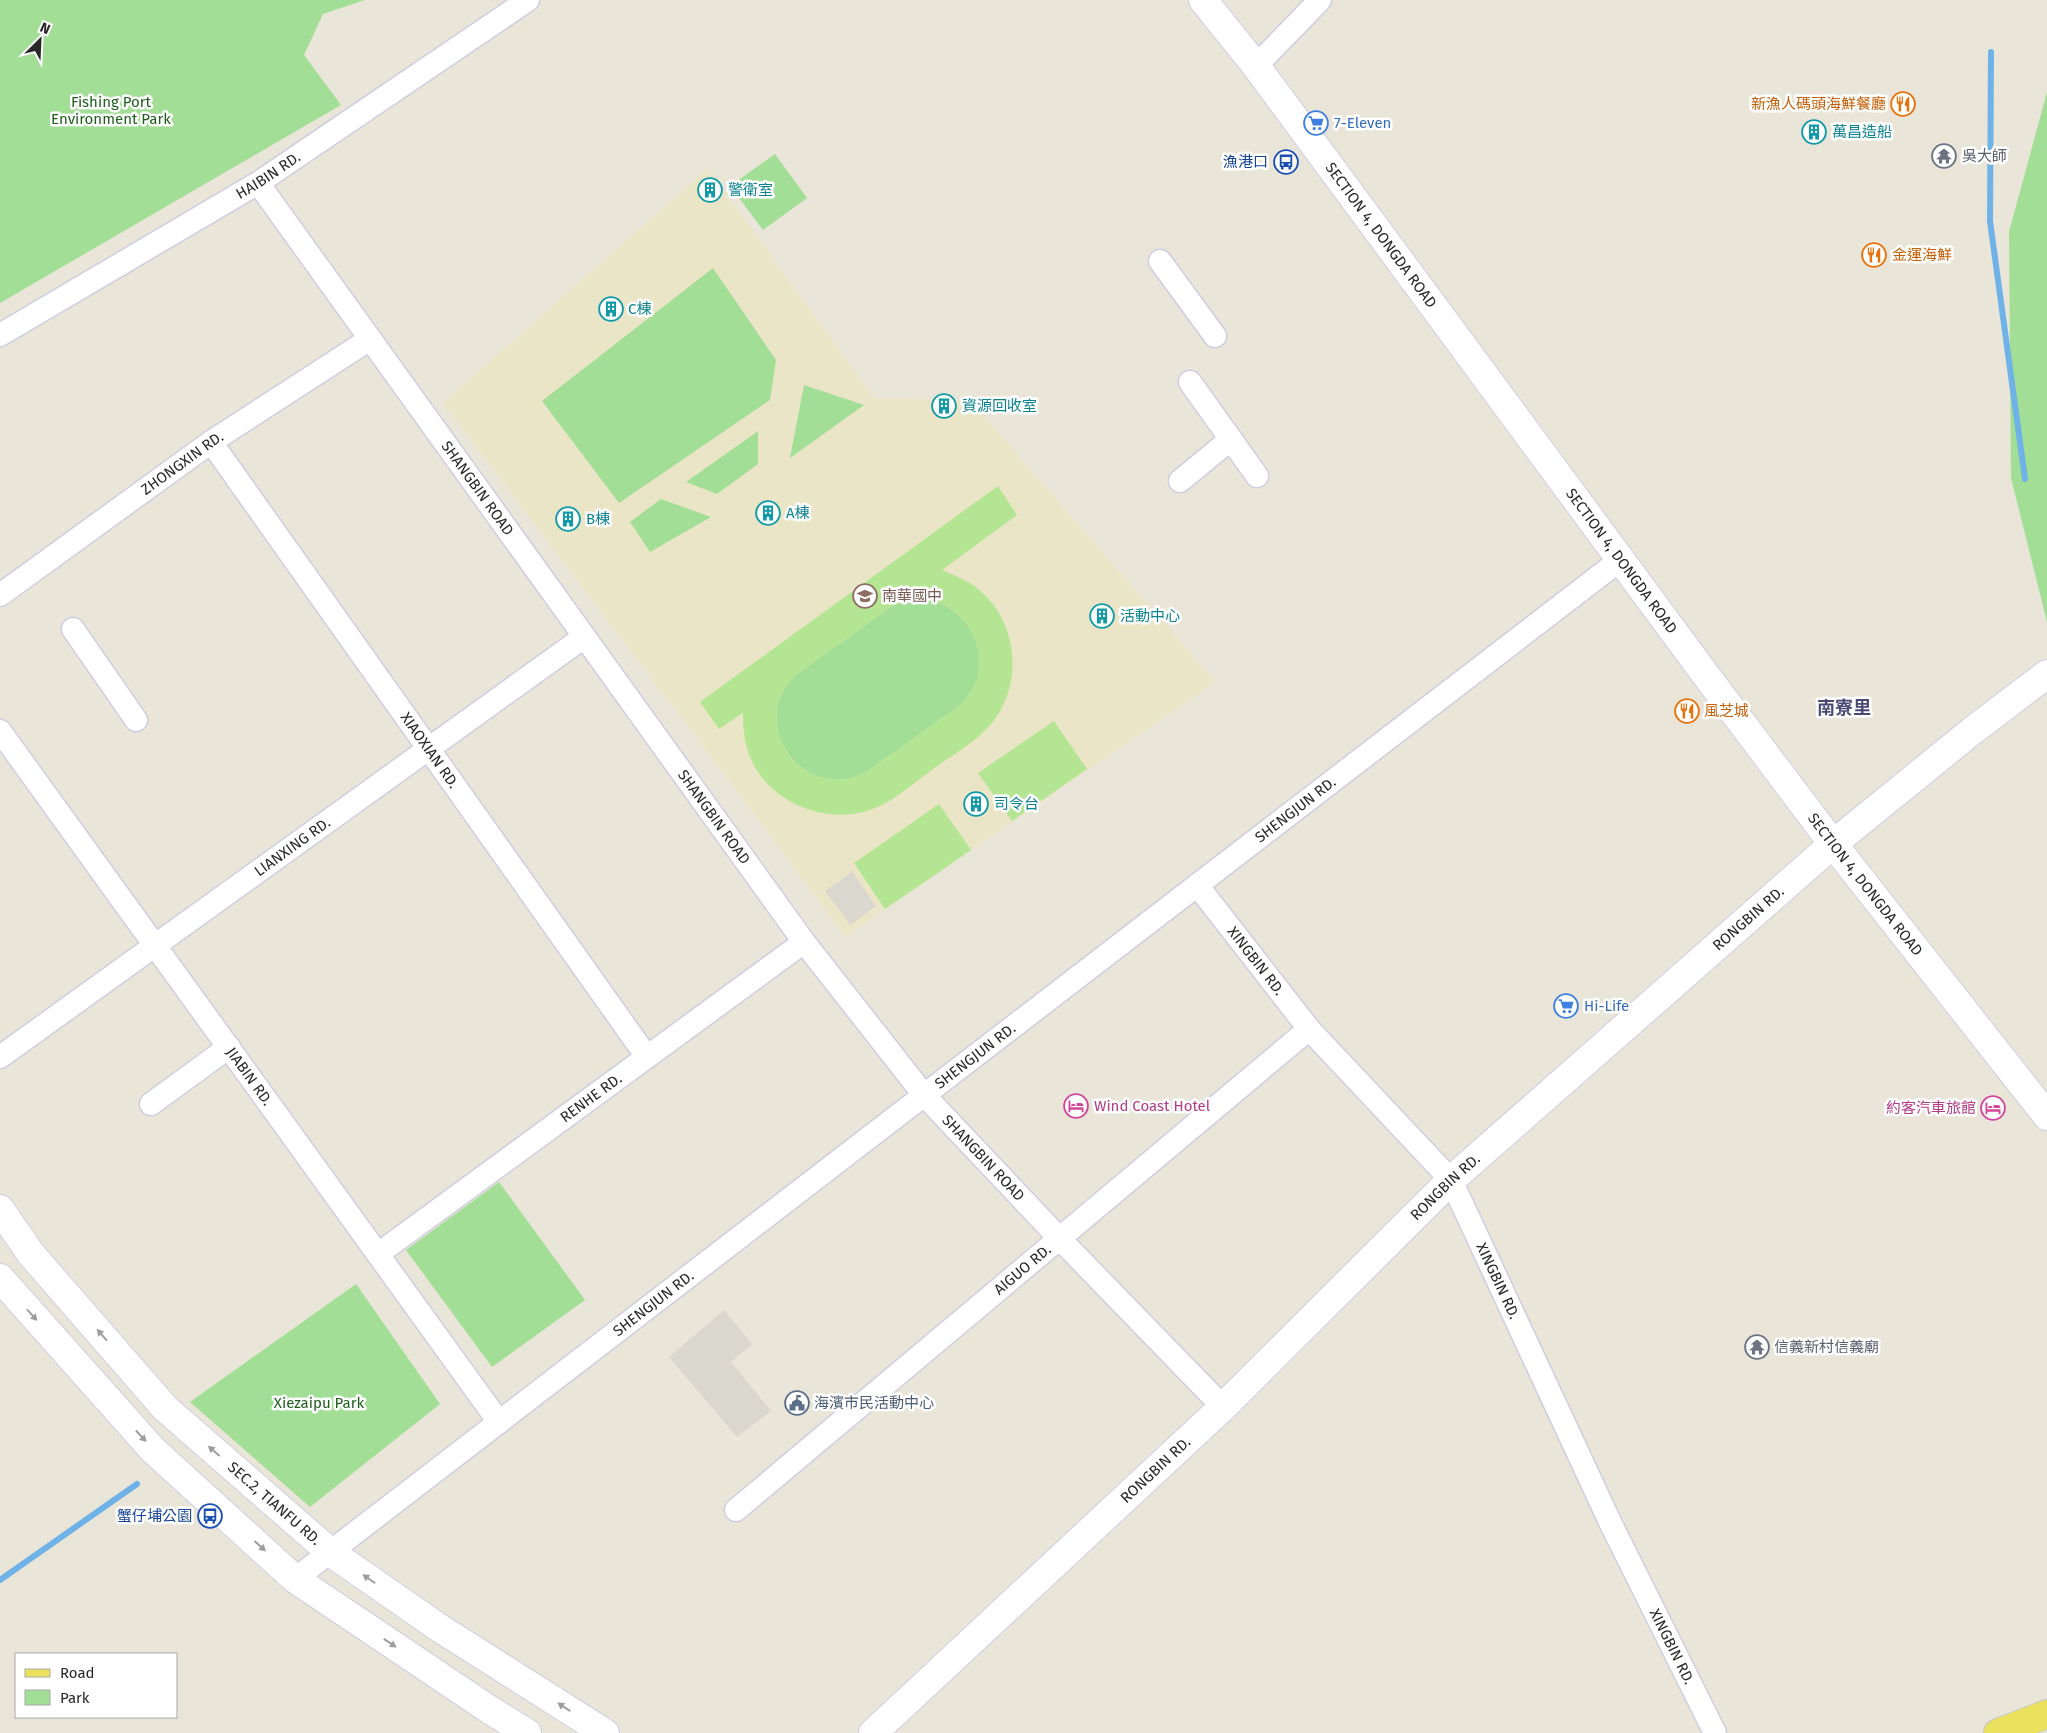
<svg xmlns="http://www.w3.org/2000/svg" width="2047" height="1733" font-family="'Fira Sans','Noto Sans TC',sans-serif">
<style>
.education{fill:#ebe5c8}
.green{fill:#a2de96}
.pitch{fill:#b3e592;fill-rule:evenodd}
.plaza{fill:#dad7cf}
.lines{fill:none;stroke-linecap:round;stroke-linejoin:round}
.stream{stroke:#6eb2e8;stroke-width:6}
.street-casing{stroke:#cecee0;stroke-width:25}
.secondary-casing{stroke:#cecee0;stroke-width:30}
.primary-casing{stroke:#c7c7c7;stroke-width:30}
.street{stroke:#fff;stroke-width:22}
.secondary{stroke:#fff;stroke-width:28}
.primary{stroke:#eae15d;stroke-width:28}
.oneway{fill:#9e9e9e}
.labels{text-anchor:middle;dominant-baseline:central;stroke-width:5;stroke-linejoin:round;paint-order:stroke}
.park-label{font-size:15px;fill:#1e5f1c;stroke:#fff}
.food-label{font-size:15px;fill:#c56008;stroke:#fff;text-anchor:start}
.shop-label{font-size:15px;fill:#366cbe;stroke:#fff;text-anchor:start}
.culture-label{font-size:15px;fill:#0d838f;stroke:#fff;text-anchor:start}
.worship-label{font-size:15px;fill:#5b616d;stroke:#fff;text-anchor:start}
.transit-label{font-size:15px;fill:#164399;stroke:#fff;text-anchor:end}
.street-label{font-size:15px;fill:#272727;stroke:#fff}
.education-label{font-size:15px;fill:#785e54;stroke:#fff;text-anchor:start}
.hotel-label{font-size:15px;fill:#b23c85;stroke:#fff;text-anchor:start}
.service-label{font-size:15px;fill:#4e5e75;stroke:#fff;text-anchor:start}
.quarter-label{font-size:18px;font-weight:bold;fill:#4a4a75;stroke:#fff}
</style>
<rect width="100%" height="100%" fill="#e9e5d8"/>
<path class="education" d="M708 168 874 398 970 400 1216 682 845 937 772 838 443 403Z"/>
<path class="green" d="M0 0H365L323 14 304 55 341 105 0 303Z
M2047 92V622L2011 478 2009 232Z
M775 154 807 198 763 230 730 186Z
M713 268 776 360 770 400 619 503 542 401Z
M804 385 864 405 790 458Z
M758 431V464L717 494 686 482Z
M661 499 711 517 650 552 630 522Z
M910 600C916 600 923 599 929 600 961 606 983 638 979 669 978 683 970 693 962 704L865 773C859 775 852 778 846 779 806 785 772 749 777 710 778 697 786 686 794 676L892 606Z
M499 1182 585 1300 492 1367 406 1250Z
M356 1284 440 1404 310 1507 190 1402Z"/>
<path class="pitch" d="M998 486 1017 515 942 570C955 576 967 580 978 589 1016 619 1023 677 997 716 982 739 955 753 933 769 912 784 889 806 863 812 818 823 765 799 749 754 744 740 743 727 743 713L719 729 700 702ZM910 600C916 600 923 599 929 600 961 606 983 638 979 669 978 683 970 693 962 704L865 773C859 775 852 778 846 779 806 785 772 749 777 710 778 697 786 686 794 676L892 606Z
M1054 721 1087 769 1012 821 978 773Z
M939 804 971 850 885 909 854 863Z"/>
<path class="plaza" d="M852 872 876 906 850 925 825 891Z
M724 1310 752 1344 731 1362 771 1411 737 1437 669 1357Z"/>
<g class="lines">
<path class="stream" d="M1991 52 1990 221 2025 479
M0 1580 137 1484"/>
<g class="street-casing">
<g id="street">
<path d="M1256 66 1320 0"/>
<path id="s1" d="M258 183 804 942 924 1095 1060 1239 1223 1407"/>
<path d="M1160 261 1215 336"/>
<path id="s2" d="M0 335 258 183 528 0"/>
<path d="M1190 382 1257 476"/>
<path id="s3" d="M211 442 647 1057"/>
<path d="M1180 481 1231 439"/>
<path id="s4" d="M0 595 211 442 370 339"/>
<path d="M73 629 136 720"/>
<path id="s5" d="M0 731 499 1422"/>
<path id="s6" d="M1197 885 1309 1029 1451 1180 1610 1522 1715 1733"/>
<path id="s7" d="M0 1057 584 637"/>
<path d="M151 1104 229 1047"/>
<path id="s8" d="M378 1254 804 942"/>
<path id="s9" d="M736 1510 1309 1029"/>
<path id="s10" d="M295 1579 1620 560"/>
</g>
</g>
<g class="secondary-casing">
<g id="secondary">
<path id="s11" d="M1203 0 1256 66 1705 674 1833 844 2047 1116"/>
<path id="s12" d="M0 1209 31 1254 165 1408 330 1552 441 1629 605 1733"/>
<path d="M0 1278 153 1450 295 1579 490 1710 527 1733"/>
<path id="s13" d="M873 1733 1223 1407 1451 1180 1833 844 1972 731 2047 674"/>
</g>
</g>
<g class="primary-casing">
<path id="primary" d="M1998 1733 2047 1714"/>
</g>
<use href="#street" class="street"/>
<use href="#secondary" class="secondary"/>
<use href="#primary" class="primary"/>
</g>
<defs><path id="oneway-solid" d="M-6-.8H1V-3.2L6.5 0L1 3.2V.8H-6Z" transform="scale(1.25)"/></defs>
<g class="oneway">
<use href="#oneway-solid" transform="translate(32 1315) rotate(48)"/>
<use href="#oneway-solid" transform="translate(102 1335) rotate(-131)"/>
<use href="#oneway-solid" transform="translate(141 1436) rotate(47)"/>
<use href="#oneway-solid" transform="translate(214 1451) rotate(-139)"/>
<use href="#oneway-solid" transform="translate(260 1546) rotate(42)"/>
<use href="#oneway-solid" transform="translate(369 1579) rotate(-145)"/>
<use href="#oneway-solid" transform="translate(390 1643) rotate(34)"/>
<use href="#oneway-solid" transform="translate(564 1707) rotate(-147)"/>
</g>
<defs>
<g id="restaurant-ring" transform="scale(1.25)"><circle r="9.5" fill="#fff" stroke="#e8710a" stroke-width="1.5"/><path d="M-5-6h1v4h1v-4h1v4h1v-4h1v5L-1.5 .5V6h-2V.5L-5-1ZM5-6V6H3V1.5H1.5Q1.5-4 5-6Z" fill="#e8710a"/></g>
<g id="supermarket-ring" transform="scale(1.25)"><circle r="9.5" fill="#fff" stroke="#3f7fe0" stroke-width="1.5"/><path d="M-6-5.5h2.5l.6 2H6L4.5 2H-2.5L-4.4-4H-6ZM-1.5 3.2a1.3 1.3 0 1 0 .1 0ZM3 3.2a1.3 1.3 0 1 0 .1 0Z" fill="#3f7fe0"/></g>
<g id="building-ring" transform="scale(1.25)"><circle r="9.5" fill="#fff" stroke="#0f9aa8" stroke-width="1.5"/><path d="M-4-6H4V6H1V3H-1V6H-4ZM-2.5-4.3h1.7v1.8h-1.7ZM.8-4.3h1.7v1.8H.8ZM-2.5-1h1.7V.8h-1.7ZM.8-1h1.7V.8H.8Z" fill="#0f9aa8"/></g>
<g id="temple-ring" transform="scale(1.25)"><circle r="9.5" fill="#fff" stroke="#6b7280" stroke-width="1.5"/><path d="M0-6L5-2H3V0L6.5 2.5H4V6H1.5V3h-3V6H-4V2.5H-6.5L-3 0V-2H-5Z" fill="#6b7280"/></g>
<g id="bus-ring" transform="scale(1.25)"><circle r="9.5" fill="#fff" stroke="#1a4fb4" stroke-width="1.5"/><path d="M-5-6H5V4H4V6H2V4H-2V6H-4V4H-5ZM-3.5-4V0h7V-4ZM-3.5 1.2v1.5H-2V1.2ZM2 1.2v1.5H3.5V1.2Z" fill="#1a4fb4"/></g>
<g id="school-ring" transform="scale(1.25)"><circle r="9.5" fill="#fff" stroke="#8d6e63" stroke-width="1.5"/><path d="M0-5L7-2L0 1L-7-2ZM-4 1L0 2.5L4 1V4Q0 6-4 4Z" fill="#8d6e63"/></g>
<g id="hotel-ring" transform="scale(1.25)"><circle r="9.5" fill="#fff" stroke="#d1479c" stroke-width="1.5"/><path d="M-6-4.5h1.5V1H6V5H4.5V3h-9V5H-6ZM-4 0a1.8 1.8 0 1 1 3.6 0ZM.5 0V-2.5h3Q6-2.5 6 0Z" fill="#d1479c"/></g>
<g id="civic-ring" transform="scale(1.25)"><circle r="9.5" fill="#fff" stroke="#5c6f8a" stroke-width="1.5"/><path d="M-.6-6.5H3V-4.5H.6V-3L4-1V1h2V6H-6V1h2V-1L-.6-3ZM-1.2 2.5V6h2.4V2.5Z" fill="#5c6f8a"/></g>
</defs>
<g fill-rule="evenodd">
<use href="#restaurant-ring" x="1903" y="104"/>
<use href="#supermarket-ring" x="1316" y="123"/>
<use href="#building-ring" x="1814" y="132"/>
<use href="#temple-ring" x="1944" y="156"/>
<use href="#bus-ring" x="1286" y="162"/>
<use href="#building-ring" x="710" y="190"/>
<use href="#restaurant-ring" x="1874" y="255"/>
<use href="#building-ring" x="611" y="309"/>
<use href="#building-ring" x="944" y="406"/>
<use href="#building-ring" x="768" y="513"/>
<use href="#building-ring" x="568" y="519"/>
<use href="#school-ring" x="865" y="596"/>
<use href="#building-ring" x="1102" y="616"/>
<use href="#restaurant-ring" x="1687" y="711"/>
<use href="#building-ring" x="976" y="804"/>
<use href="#supermarket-ring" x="1566" y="1006"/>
<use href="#hotel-ring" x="1076" y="1106"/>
<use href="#hotel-ring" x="1993" y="1108"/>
<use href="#temple-ring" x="1757" y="1347"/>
<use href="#civic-ring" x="797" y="1403"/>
<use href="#bus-ring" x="210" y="1516"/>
</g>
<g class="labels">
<g class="park-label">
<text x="111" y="102">Fishing Port<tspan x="111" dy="17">Environment Park</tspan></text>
<text x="319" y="1403">Xiezaipu Park</text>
</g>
<g class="food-label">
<text x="1886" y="104" text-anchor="end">新漁人碼頭海鮮餐廳</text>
<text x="1892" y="255">金運海鮮</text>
<text x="1704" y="711">風芝城</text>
</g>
<g class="shop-label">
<text x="1334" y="123">7-Eleven</text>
<text x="1584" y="1006">Hi-Life</text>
</g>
<g class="culture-label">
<text x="1832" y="132">萬昌造船</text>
<text x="728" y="190">警衛室</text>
<text x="628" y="309">C棟</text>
<text x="962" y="406">資源回收室</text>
<text x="786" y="513">A棟</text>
<text x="586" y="519">B棟</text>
<text x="1120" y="616">活動中心</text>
<text x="994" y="804">司令台</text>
</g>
<g class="worship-label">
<text x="1962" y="156">吳大師</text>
<text x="1774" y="1347">信義新村信義廟</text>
</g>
<g class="transit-label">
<text x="1268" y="162">漁港口</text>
<text x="192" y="1516">蟹仔埔公園</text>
</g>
<g class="street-label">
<text stroke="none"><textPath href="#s2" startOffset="312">HAIBIN RD.</textPath></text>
<text stroke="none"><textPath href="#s11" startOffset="295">SECTION 4, DONGDA ROAD</textPath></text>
<text stroke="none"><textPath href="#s4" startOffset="225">ZHONGXIN RD.</textPath></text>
<text stroke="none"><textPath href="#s1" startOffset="376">SHANGBIN ROAD</textPath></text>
<text stroke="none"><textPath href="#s11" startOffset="700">SECTION 4, DONGDA ROAD</textPath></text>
<text stroke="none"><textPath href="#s3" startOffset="378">XIAOXIAN RD.</textPath></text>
<text stroke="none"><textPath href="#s10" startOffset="1262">SHENGJUN RD.</textPath></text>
<text stroke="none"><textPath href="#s1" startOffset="781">SHANGBIN ROAD</textPath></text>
<text stroke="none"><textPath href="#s7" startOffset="360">LIANXING RD.</textPath></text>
<text stroke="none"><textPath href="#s11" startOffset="1105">SECTION 4, DONGDA ROAD</textPath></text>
<text stroke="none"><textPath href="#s13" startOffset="1196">RONGBIN RD.</textPath></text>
<text stroke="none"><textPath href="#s6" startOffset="96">XINGBIN RD.</textPath></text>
<text stroke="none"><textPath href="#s10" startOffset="858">SHENGJUN RD.</textPath></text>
<text stroke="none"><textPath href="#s5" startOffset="426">JIABIN RD.</textPath></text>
<text stroke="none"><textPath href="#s8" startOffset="264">RENHE RD.</textPath></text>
<text stroke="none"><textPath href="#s1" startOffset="1216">SHANGBIN ROAD</textPath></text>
<text stroke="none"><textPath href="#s13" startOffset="791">RONGBIN RD.</textPath></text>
<text stroke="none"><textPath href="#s9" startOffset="374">AIGUO RD.</textPath></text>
<text stroke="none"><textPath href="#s6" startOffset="501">XINGBIN RD.</textPath></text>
<text stroke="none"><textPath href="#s10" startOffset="452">SHENGJUN RD.</textPath></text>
<text stroke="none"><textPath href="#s13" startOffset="386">RONGBIN RD.</textPath></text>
<text stroke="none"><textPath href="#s12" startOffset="404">SEC.2, TIANFU RD.</textPath></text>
<text stroke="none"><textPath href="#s6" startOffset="906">XINGBIN RD.</textPath></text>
</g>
<g class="education-label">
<text x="882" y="596">南華國中</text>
</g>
<g class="hotel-label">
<text x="1094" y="1106">Wind Coast Hotel</text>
<text x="1976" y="1108" text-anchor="end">約客汽車旅館</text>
</g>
<g class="service-label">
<text x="814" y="1403">海濱市民活動中心</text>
</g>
<g class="quarter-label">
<text x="1844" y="708">南寮里</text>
</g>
</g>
<rect x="15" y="1653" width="162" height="65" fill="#ffffff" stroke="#a9a9a9"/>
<rect x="25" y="1669" width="25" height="8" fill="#eae15d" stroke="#a9a9a9"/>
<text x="60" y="1678" font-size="15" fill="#272727">Road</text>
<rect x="25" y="1690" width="25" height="15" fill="#a2de96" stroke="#a9a9a9"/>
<text x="60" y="1703" font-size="15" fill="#272727">Park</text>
<g transform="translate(40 40) rotate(24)" stroke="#ffffff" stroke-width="4" paint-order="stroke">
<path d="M0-4L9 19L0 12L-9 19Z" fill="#272727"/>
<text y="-8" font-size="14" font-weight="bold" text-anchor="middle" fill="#272727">N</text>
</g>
</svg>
